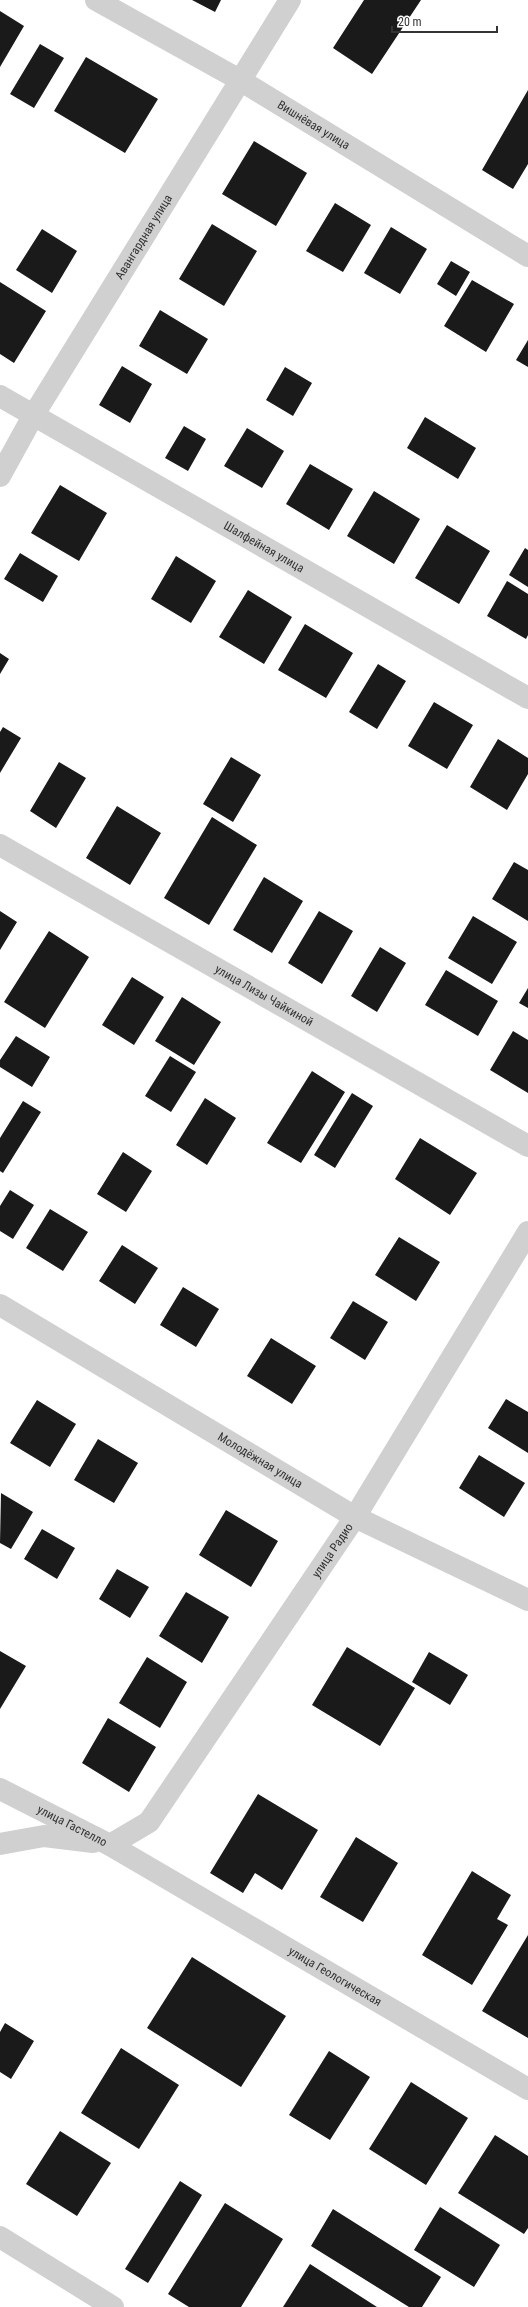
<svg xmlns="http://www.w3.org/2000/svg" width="528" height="2307" font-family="'Roboto Condensed',sans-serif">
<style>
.building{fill:#1a1a1a}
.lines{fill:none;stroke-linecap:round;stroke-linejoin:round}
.minor{stroke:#d0d0d0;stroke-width:22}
.labels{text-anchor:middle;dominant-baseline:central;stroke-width:4;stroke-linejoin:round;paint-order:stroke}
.street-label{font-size:12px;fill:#333;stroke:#fff}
</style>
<rect width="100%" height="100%" fill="#fff"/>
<path class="building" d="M192 0H221L215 12Z
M364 0H421L372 74 333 48Z
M0 11 24 26 0 67Z
M40 44 64 58 34 108 10 94Z
M86 57 158 99 125 153 54 111Z
M528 90V164L513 189 482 170Z
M254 141 307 173 276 226 222 194Z
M335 203 371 225 343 272 306 251Z
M212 224 257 251 224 306 179 279Z
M391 227 427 249 400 294 364 273Z
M42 229 77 251 52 293 16 270Z
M451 261 470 272 456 296 437 284Z
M472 280 514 304 486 352 444 326Z
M0 282 46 311 14 363 0 354Z
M160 310 208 339 187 374 139 346Z
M528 340V367L516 360Z
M122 366 152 384 130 423 99 405Z
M285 367 312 383 293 416 266 400Z
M425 417 476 448 458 479 407 448Z
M184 426 206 439 188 471 165 458Z
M247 428 284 451 262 488 224 466Z
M310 464 353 489 329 530 286 504Z
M60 485 107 513 79 561 31 533Z
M374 491 420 519 394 564 347 536Z
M447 525 490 551 459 604 415 578Z
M525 548 528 550V587L509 575Z
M20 553 58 576 43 602 4 579Z
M176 556 216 581 191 623 151 599Z
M507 581 528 594V635L526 639 487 616Z
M248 590 292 617 264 664 219 637Z
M305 624 353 653 326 698 278 670Z
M0 653 9 659 0 674Z
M378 664 406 681 377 729 349 712Z
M434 702 473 725 447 769 408 746Z
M3 727 21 738 0 773V732Z
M498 739 528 758V774L507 810 470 787Z
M231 757 261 775 233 822 203 804Z
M59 762 86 778 56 828 30 811Z
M117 806 161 833 130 885 86 858Z
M212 817 257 845 209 925 164 898Z
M514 862 528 870V921L492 899Z
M264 877 303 901 272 953 233 930Z
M0 911 17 922 0 950Z
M319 911 353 931 322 984 288 963Z
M473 916 517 942 492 984 448 958Z
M49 931 89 957 45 1028 4 1002Z
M380 947 406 963 377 1012 351 996Z
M446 970 498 1001 478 1036 425 1005Z
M132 977 164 997 134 1045 102 1025Z
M528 988V1008L519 1003Z
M182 997 221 1022 194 1065 155 1041Z
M513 1031 528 1040V1093L490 1070Z
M16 1036 50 1057 32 1087 0 1067V1060Z
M170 1056 196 1072 171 1112 145 1096Z
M312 1071 345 1092 301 1163 267 1143Z
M352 1093 373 1106 335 1168 314 1155Z
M205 1098 236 1118 207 1165 176 1145Z
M23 1101 41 1112 3 1173 0 1171V1138Z
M420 1138 477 1173 450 1215 395 1179Z
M123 1152 152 1171 126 1212 97 1194Z
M10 1190 34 1205 13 1239 0 1231V1206Z
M50 1209 88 1232 63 1271 26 1248Z
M399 1237 440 1262 416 1301 375 1275Z
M122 1245 158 1268 135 1304 99 1281Z
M183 1287 219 1309 196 1347 160 1325Z
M353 1301 388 1322 365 1360 330 1338Z
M271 1338 316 1366 292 1404 247 1376Z
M506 1399 528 1412V1453L488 1428Z
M37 1400 76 1424 50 1467 10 1443Z
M98 1439 138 1463 114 1503 74 1480Z
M479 1455 525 1483 504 1517 459 1488Z
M1 1493 33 1512 11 1549 0 1543Z
M226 1510 278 1541 251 1587 199 1555Z
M42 1529 75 1548 57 1579 24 1559Z
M117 1569 149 1587 130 1618 99 1599Z
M186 1592 229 1617 202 1663 159 1636Z
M347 1647 415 1688 380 1746 312 1705Z
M0 1651 26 1666 0 1709Z
M429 1652 468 1675 450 1705 412 1682Z
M147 1657 187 1682 160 1728 119 1703Z
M108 1718 156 1747 129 1792 82 1763Z
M258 1794 318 1830 282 1890 255 1873 243 1893 210 1873Z
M356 1837 398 1863 363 1922 320 1897Z
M472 1871 511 1895 497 1919 508 1925 472 1985 422 1955Z
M528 1935V2038L482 2011Z
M192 1957 286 2016 241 2087 147 2028Z
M5 2023 34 2041 11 2079 0 2072V2032Z
M121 2048 179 2085 139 2149 81 2113Z
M329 2051 370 2077 330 2140 289 2115Z
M411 2082 468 2118 426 2185 369 2149Z
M60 2131 111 2163 77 2216 26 2184Z
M495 2135 528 2156V2228L524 2234 458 2193Z
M180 2181 202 2195 148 2283 125 2269Z
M225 2203 283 2239 241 2307H189L168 2294Z
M440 2207 500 2245 474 2287 414 2250Z
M333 2209 441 2277 422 2307H409L311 2246Z
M310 2264 377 2307H283Z"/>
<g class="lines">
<g class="minor">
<path id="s1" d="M96 0 240 80 528 256"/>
<path id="s2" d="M0 396 528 698"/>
<path id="s3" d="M0 476 33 416 290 0"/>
<path id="s4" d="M0 845 528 1146"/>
<path id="s5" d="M0 1305 355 1517 528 1600"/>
<path id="s6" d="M0 1789 110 1845 528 2089"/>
<path d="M0 1844 44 1836 93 1842"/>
<path id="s7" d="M110 1845 149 1822 355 1517 528 1232"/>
<path d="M0 2237 113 2307"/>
</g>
</g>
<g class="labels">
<g class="street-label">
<text stroke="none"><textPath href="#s1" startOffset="251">Вишнёвая улица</textPath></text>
<text stroke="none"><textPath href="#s3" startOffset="279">Авангардная улица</textPath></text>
<text stroke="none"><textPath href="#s2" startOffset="304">Шалфейная улица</textPath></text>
<text stroke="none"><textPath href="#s4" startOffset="304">улица Лизы Чайкиной</textPath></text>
<text stroke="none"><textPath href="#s5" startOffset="303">Молодёжная улица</textPath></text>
<text stroke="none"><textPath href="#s7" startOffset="373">улица Радио</textPath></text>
<text stroke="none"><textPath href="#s6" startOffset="81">улица Гастелло</textPath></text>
<text stroke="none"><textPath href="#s6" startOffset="384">улица Геологическая</textPath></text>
</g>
</g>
<path d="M392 26v6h105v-6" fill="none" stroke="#333333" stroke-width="2"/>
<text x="398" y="26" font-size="12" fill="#333333" stroke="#ffffff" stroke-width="3" paint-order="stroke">20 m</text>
</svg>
